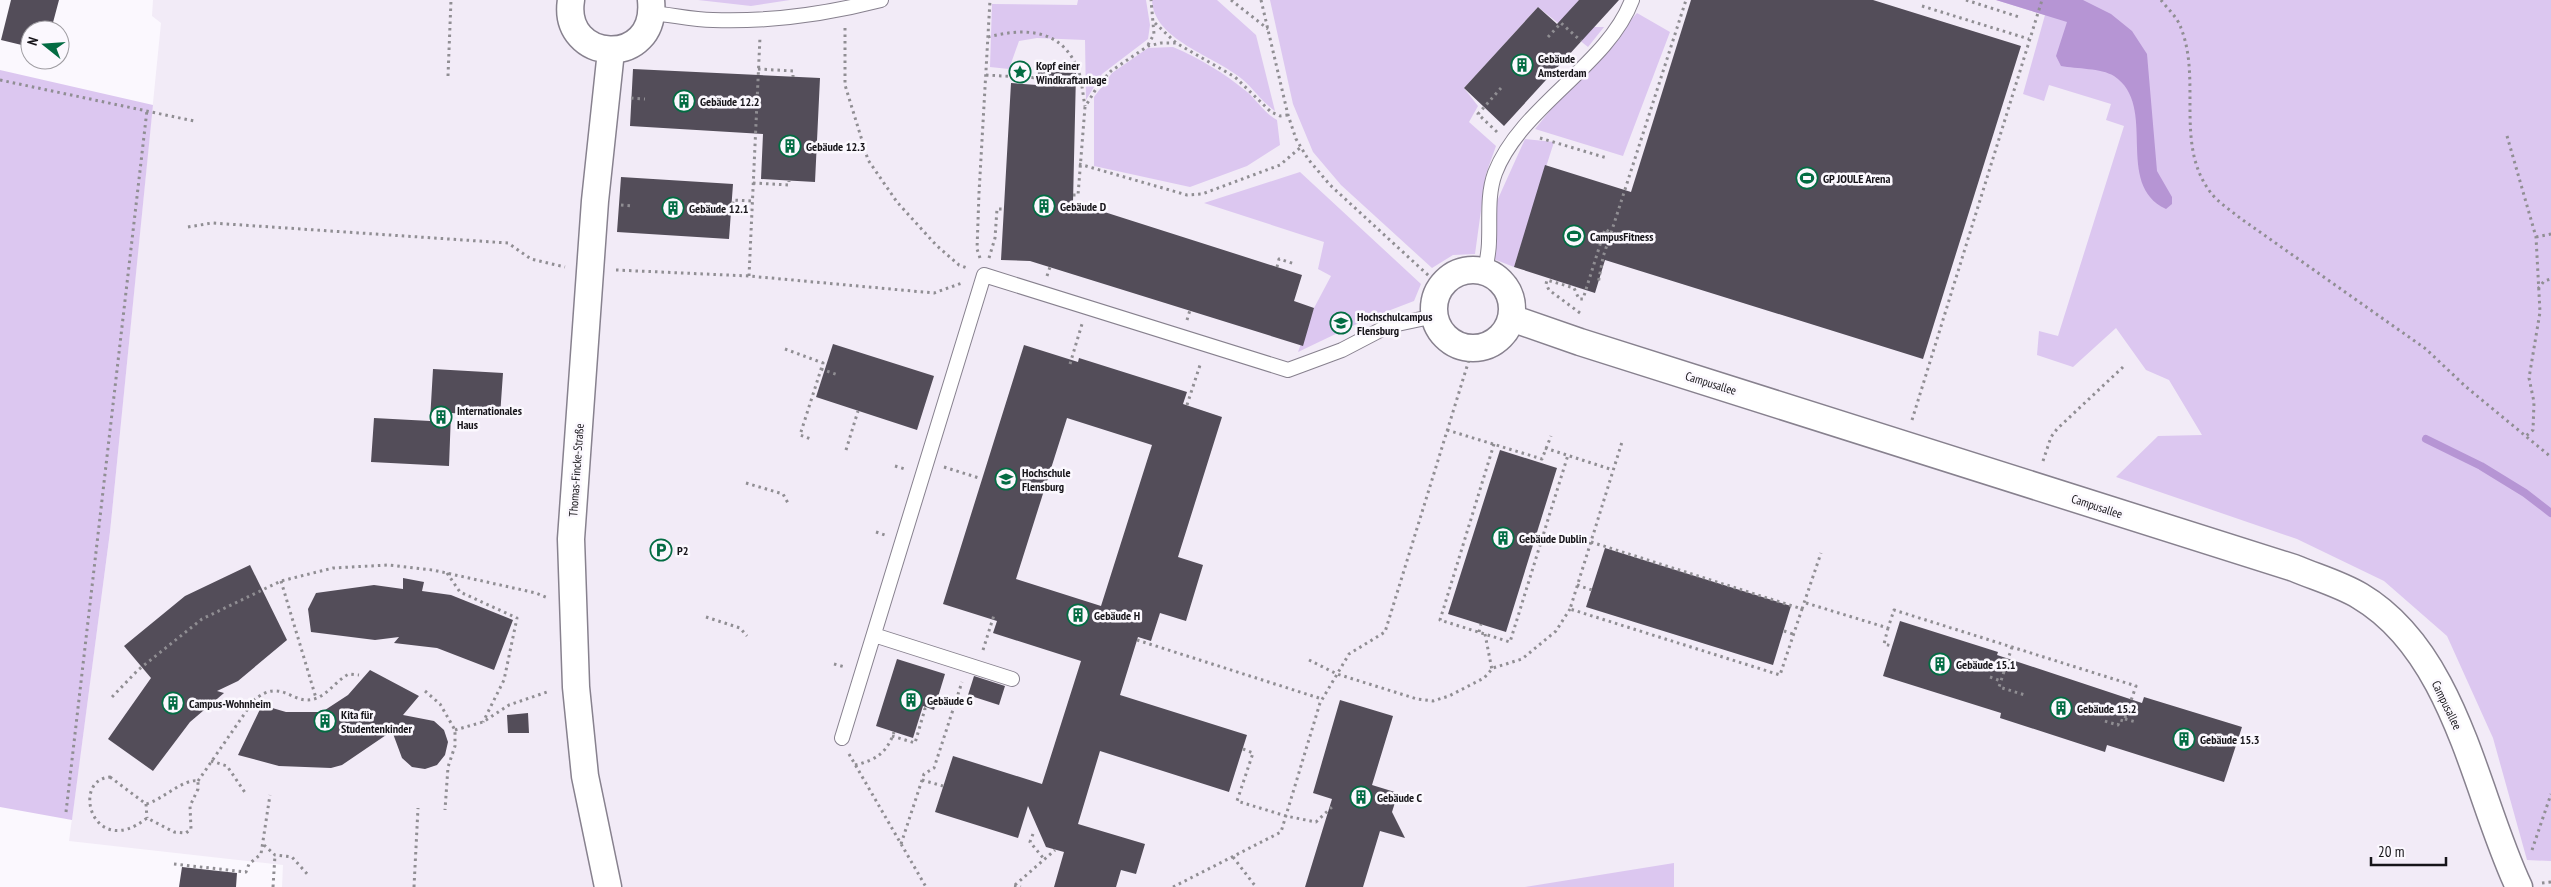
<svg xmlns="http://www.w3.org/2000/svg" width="2551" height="887" font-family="'PT Sans Narrow',sans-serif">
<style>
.built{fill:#f2ebf7}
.green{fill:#dcc7f0}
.water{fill:#b695d4}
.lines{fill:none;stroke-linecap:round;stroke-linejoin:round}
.stream{stroke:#b695d4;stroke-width:8}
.building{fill:#534d59;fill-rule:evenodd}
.service-casing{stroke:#87818e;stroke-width:16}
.minor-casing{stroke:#87818e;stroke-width:29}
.path{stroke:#908e93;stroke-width:3;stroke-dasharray:2.5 4;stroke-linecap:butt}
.service{stroke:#fff;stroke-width:14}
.minor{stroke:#fff;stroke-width:26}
.labels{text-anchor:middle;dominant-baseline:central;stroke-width:5;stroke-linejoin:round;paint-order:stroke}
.poi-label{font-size:12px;font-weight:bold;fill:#161419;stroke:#fbf8fe;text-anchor:start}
.street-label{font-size:12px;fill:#161419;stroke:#fbf8fe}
</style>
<rect width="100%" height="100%" fill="#fbf8fe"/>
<path class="built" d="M153 0H2551V887H282L283 865 69 841 110 532 161 23 152 16Z"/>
<path class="green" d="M698 0H790L751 6Z
M1078 0H1146L1150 25 1148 39 1102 74 1086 100 1085 40 1037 38 1019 41 1009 69 990 67 992 4 1077 5Z
M1152 0H1217L1256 35 1275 111C1262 102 1254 89 1242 79 1215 56 1153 40 1152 0Z
M1270 0H1579L1573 7 1594 27H1604L1588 47 1538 7 1464 88 1478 106 1469 122 1496 146 1486 174 1475 254 1453 255 1432 268 1341 185 1313 152 1293 104Z
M1996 0H2551V861L2527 860 2493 738 2447 636 2384 581 2297 539 2116 477 2158 436 2202 435 2169 380 2146 370 2116 328 2073 367 2037 355 2039 331 2058 336 2124 126 2106 120 2111 104 2049 85 2044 101 2023 94 2045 15Z
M1637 13 1670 32 1623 156 1535 129 1575 80Z
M1173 47C1199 58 1224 73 1246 91 1257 100 1264 113 1277 120L1280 145 1247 166 1190 187 1094 166V97L1112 73 1148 48Z
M0 70 153 105 110 532 72 820 0 807Z
M1525 139 1554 142 1514 267 1491 258 1497 201Z
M1300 172 1421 284 1414 301 1367 319 1298 352 1314 308 1331 276 1318 269 1324 242 1204 203Z
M1674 863V887H1525Z"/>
<path class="water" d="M1996 0H2083L2111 14 2132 31 2147 54 2157 171 2172 197V204L2166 209C2113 184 2159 106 2114 76 2101 68 2077 69 2061 66L2056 56 2067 22Z"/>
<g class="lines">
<path class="stream" d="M2426 439 2481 466 2525 493 2551 513"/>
</g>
<path class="building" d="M11 0H59L51 30H30V47L1 40Z
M1579 0H1619L1504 126 1464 88 1538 7 1557 24Z
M1691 0H1873L2021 46 1923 359 1605 260 1595 293 1514 267 1545 165 1631 192Z
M633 69 820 78 815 182 761 179 763 134 630 126Z
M1038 71 1076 73 1073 202 1302 275 1294 301 1314 308 1303 346 1030 261 1001 260 1011 83 1037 85Z
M621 177 733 184 729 239 617 232Z
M833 344 934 376 917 430 816 397Z
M1024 345 1078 362 1079 358 1187 392 1183 404 1222 417 1178 557 1203 565 1186 621 1160 613 1151 641 1138 637 1120 695 1247 735 1229 792 1100 751 1078 824 1145 844 1136 874 1121 870 1116 887H1054L1064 852 1046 847 1028 806 1018 838 935 812 953 756 1042 784 1081 661 993 633 997 621 943 604ZM1067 418 1152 445 1101 606 1016 579Z
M433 369 503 373 500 416 451 413 449 466 371 462 374 418 430 421Z
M1500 450 1557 468 1506 632 1448 614Z
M1605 548 1791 606 1773 665 1586 607Z
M250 565 287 640 238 681 217 691 224 693 190 722 153 771 108 739 151 678 124 646 185 596Z
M403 578 424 582 422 591 451 595 513 620 494 670 437 648 394 643 399 637 375 640 311 632 308 609 316 593 374 585 403 589Z
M1900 621 1998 652 1997 655 2142 703 2144 697 2242 727 2224 782 2107 745 2105 752 2000 718 2001 713 1883 676Z
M897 659 945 674 934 710 923 706 913 738 876 726Z
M370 670 419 696 403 715 434 721 444 730 448 742 445 755 437 765 425 769 412 767 402 758 392 731 342 765 331 768 279 766 238 755 262 705 286 712H322L348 695Z
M974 676 1005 686 999 705 968 695Z
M1340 700 1393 716 1372 785 1398 793 1392 812 1405 838 1380 831 1363 887H1305L1332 799 1313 793Z
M528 713 529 733H508L507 715Z
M182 867 237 873 236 887H179Z"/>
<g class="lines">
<g class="service-casing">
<path id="service" d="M652 13C673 15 693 20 713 20 770 22 827 14 881 0
M1485 271C1487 261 1489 251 1489 241 1490 218 1487 195 1495 173 1521 106 1608 65 1632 0
M874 635 1012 679
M842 738 984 275 1288 370 1342 350 1388 326 1435 316"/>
</g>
<g class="minor-casing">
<path id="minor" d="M571 0C561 63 658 69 651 0
M1434 309a39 39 0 1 1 78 0a39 39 0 1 1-78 0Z
M1511 318 1580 342 2294 568C2315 577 2340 584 2360 596 2456 653 2475 794 2519 887
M608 887 585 776 576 687 571 539 595 201 611 51"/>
</g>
<path class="path" d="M1231 0 1268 29
M1261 0 1288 115 1296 139 1308 159 1330 185 1441 287
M1966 0 2019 17
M2161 0C2167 8 2178 18 2181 28 2202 81 2174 145 2211 193 2218 202 2230 210 2240 218L2426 349 2465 386 2551 457
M1922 6 2029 39
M1155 23 1176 43
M845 28V85L868 160 897 202 936 245 959 265 967 268
M988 37C1019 29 1056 27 1074 61 1082 74 1082 91 1085 106
M1548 37 1561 23 1581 41
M1148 45 1154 34 1151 0
M758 69 793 71V77
M986 75 1038 78
M448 76 451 0
M0 80 194 121
M631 98 645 99
M724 103 756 104
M1497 132 1478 114 1501 88
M2507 136 2536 237 2540 312 2529 378 2534 402 2533 430 2526 436
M1540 138 1607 158
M1079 164 1187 195 1202 194 1280 165 1301 147
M753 183 789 185V181
M1073 195H1078L1085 107 1099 84 1111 71 1148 46 1161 43H1176L1235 77 1271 112 1280 116 1288 115
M621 205 632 206
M713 210 732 211 733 200 752 201
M188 227 212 223 508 243 531 259 565 267
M1611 233 1686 0
M2536 237 2551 234
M980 258 977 249 979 193 990 0
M989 258 995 238 997 209H1003
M1277 267 1279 259 1295 264
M616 270 749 276 934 293 962 283
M749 276 760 37
M1047 276 1050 267
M2538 289 2544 281 2551 279
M1580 313 1549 290 1546 284 1547 280 1574 288 1579 299H1583L1605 229 1611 233 1603 257 1598 284
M1187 320 1190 310
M785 349 823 363 800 435 811 439
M1070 364 1082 324
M821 369 838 375
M1187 405 1201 362
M1912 420 2042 0
M1447 430 1542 459 1551 436
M1494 444 1440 620 1510 642 1568 455
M1545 448 1613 470
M846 450 858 411
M2043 461 2051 437 2057 429 2123 367
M895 466 905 469
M944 467 979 478
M746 483 783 494 789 505
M876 532 885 535
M1591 542 1802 609 1780 675 1570 609 1622 442
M447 573 460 592 517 618 504 680 483 722
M281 581 316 698
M1577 585 1592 590
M1806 603 1888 628 1894 610 2136 686 2124 721 2120 720 2118 725 2101 720
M1802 609 1821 553
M706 617 740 628 747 636
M1888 628 1884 644 1892 646
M1784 631 1793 634
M1479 632 1481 624
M1485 634 1492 670
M1137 640 1322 699
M2012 647 1999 687 2025 695
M983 650 994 615
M1309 660 1337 674 1417 699 1433 701 1449 696 1484 678 1493 668 1522 659 1556 631 1570 609
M834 664 845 667
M1990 677 2001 681
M425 691 440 704 455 730V746L448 767 445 810
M112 697 138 670 202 619 281 581 333 568 388 565 433 570 536 593 548 598
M2125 719 2136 722
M455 730 483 722 509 705 550 691
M892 736 915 743 925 709 923 708
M1243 749 1253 753 1237 801 1286 816 1316 822 1334 805
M849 754 926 887
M211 761 227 766 246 794
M855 765C876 760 887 753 894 732
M110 777 146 804C162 800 184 778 198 781V789L190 806 191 829 186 833 174 832 147 818C93 861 70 780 110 777Z
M922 780 943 786
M198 781 254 700C283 676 293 708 317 698 329 693 337 680 349 674L359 675
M146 804 147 818
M66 812 147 110
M1033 834 1030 842 1044 859
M901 844 924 774 934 768 962 682
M264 845 275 855 292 857 309 876
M2532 850 2551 794
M1233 857 1256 887
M174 864 246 872 249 864 261 854 270 795
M2542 883 2551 882
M1015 885 1055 850
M1014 886 1021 887
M273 887 275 855
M414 887 418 808
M1173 887 1281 832 1320 703 1349 654 1385 632 1473 347"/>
<use href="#service" class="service"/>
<use href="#minor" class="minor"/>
</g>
<defs>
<g id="building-ring" transform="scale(1.125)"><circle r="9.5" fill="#fbf8fe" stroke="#036c43" stroke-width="1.5"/><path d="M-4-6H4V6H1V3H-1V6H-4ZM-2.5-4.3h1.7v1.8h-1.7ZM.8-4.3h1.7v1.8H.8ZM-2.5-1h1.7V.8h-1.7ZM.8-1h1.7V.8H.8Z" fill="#036c43"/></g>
<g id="sight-ring" transform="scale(1.125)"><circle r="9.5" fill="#fbf8fe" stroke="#036c43" stroke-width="1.5"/><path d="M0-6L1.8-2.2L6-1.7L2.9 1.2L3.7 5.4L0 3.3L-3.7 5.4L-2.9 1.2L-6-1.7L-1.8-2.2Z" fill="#036c43"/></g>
<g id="stadium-ring" transform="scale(1.125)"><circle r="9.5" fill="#fbf8fe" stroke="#036c43" stroke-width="1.5"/><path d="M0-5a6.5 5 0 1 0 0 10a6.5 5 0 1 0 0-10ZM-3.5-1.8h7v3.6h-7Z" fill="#036c43"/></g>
<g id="university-ring" transform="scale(1.125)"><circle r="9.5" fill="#fbf8fe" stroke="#036c43" stroke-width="1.5"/><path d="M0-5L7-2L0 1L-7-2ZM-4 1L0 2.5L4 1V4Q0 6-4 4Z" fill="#036c43"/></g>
<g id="parking-ring" transform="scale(1.125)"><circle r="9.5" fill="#fbf8fe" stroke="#036c43" stroke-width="1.5"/><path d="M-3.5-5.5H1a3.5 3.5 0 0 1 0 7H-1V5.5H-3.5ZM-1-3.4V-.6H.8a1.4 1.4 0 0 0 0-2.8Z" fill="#036c43"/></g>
</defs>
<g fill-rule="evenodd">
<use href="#building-ring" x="1522" y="65"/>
<use href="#sight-ring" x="1020" y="72"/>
<use href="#building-ring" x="684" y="101"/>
<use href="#building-ring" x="790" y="146"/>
<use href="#stadium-ring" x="1807" y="178"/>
<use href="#building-ring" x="1044" y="206"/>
<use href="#building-ring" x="673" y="208"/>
<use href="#stadium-ring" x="1574" y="236"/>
<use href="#university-ring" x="1341" y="323"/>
<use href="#building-ring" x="441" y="417"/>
<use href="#university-ring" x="1006" y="479"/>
<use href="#building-ring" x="1503" y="538"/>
<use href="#parking-ring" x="661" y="550"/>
<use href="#building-ring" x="1078" y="615"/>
<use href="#building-ring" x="1940" y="664"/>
<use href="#building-ring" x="911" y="700"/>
<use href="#building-ring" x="173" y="703"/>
<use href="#building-ring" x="2061" y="708"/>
<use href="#building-ring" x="325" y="721"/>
<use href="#building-ring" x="2184" y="739"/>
<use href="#building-ring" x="1361" y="797"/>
</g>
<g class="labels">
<g class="poi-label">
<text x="1538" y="58">Gebäude<tspan x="1538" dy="14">Amsterdam</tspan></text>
<text x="1036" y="65">Kopf einer<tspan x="1036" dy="14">Windkraftanlage</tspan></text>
<text x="700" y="101">Gebäude 12.2</text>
<text x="806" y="146">Gebäude 12.3</text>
<text x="1823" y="178">GP JOULE Arena</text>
<text x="1060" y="206">Gebäude D</text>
<text x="689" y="208">Gebäude 12.1</text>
<text x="1590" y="236">CampusFitness</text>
<text x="1357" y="316">Hochschulcampus<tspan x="1357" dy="14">Flensburg</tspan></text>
<text x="457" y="410">Internationales<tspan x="457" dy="14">Haus</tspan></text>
<text x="1022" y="472">Hochschule<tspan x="1022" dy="14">Flensburg</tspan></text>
<text x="1519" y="538">Gebäude Dublin</text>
<text x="677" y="550">P2</text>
<text x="1094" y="615">Gebäude H</text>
<text x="1956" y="664">Gebäude 15.1</text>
<text x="927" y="700">Gebäude G</text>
<text x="189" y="703">Campus-Wohnheim</text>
<text x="2077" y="708">Gebäude 15.2</text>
<text x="341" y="714">Kita für<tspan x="341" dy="14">Studentenkinder</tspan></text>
<text x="2200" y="739">Gebäude 15.3</text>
<text x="1377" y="797">Gebäude C</text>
</g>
<g class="street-label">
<text transform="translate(1711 383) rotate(17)">Campusallee</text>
<text transform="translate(576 470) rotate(-86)">Thomas-Fincke-Straße</text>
<text transform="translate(2097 506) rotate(18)">Campusallee</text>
<text transform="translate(2447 705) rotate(64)">Campusallee</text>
</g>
</g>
<g transform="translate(45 45) rotate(287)"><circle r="24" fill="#fbf8fe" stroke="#9f9da2"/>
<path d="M0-4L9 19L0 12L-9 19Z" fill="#036c43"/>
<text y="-8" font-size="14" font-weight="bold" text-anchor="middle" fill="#161419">N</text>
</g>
<path d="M2371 857v8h75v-8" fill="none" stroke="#161419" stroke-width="2.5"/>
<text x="2378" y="857" font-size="15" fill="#161419" stroke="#fbf8fe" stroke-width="4" paint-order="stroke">20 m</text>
</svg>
